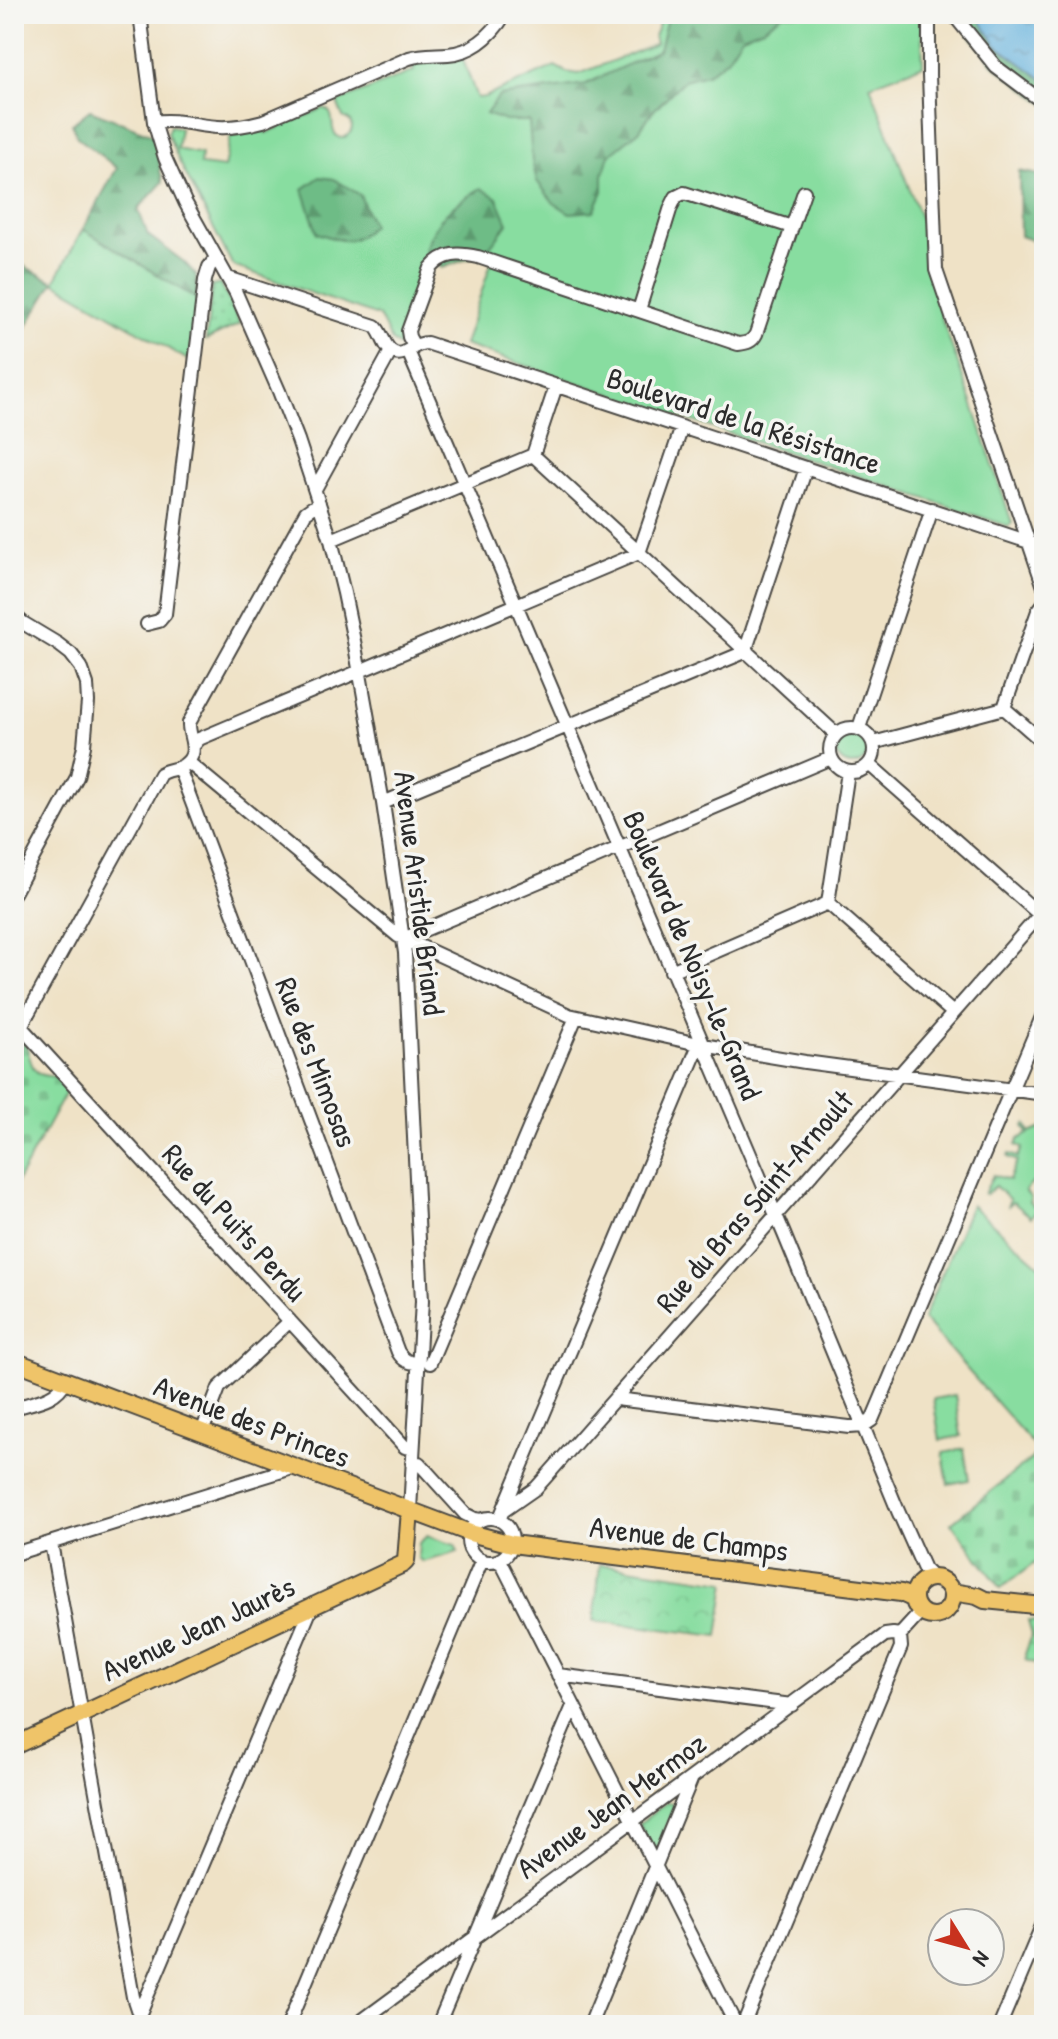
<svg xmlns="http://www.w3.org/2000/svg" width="1058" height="2039" font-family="'Patrick Hand',sans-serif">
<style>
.grass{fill:#88dda0;stroke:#5a8466;stroke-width:2}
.forest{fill:url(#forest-firs);stroke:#4c7458;stroke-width:2}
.cemetery{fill:url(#cemetery-stones);stroke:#5a8466;stroke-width:2}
.park{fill:url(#park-crowns);stroke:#5a8466;stroke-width:2}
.garden{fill:url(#garden-dots);stroke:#5a8466;stroke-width:2}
.water{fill:url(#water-ripples);stroke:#476e84;stroke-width:2}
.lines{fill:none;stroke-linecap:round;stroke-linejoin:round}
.ferry{stroke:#3f5a69;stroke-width:2;stroke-dasharray:10 8;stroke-linecap:butt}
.minor-casing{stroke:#484642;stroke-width:16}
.major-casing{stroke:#484642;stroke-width:20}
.minor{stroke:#fff;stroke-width:12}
.major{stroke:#efc469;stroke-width:16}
.labels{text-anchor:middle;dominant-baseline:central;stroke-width:7;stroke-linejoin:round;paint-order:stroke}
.street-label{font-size:30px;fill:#2b2b2b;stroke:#f6f6f2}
</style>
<defs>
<pattern id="forest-firs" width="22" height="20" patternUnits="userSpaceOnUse" patternTransform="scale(2)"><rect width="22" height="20" fill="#6ebc86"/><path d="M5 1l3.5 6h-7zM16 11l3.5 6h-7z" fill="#5b996e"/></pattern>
<pattern id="cemetery-stones" width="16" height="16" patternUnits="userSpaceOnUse" patternTransform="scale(2)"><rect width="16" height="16" fill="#88dda0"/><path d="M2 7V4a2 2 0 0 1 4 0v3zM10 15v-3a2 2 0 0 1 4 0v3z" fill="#76be8a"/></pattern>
<pattern id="park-crowns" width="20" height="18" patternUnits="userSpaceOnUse" patternTransform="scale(2)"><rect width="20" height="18" fill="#88dda0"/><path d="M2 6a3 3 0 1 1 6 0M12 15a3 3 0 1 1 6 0" fill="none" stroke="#76be8a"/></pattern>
<pattern id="garden-dots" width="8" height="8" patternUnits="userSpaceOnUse" patternTransform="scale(2)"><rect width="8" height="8" fill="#88dda0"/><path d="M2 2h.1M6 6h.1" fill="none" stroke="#76be8a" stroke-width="1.8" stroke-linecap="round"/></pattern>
<pattern id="water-ripples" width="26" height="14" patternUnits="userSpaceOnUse" patternTransform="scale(2)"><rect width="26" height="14" fill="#63b1dd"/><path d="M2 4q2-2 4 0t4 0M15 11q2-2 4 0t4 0" fill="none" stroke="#5290b3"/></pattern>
</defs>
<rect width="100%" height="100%" fill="#f6f6f2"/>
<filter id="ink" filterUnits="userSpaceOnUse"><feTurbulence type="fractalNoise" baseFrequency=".0125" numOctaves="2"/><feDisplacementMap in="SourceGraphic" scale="16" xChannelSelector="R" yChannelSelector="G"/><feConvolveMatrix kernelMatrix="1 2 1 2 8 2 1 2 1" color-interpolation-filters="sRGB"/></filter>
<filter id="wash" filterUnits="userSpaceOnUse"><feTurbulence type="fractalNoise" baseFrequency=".006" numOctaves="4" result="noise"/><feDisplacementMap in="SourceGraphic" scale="32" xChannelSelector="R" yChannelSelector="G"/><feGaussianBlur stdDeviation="1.8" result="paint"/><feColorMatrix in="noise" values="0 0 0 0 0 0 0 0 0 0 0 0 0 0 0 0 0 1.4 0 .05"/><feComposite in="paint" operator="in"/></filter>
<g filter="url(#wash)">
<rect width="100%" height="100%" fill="#efe2c6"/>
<path class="grass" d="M656 14H921L923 65 870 85 922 222 942 320 972 402 1012 523 1008 526 464 345 493 257 437 253 423 270 403 330 406 344 403 347C387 345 388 326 378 316L236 267 232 264 179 161 167 133 170 126 180 128 177 149 201 154 200 165 224 168 230 137 262 127 266 133 324 108C339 115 326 131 340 138 347 138 352 133 352 126L350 121 343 117 337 102 414 71 412 64 445 61 462 57 477 98 485 97 555 66 566 72 579 74 656 44 654 36 660 22Z
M83 229 197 299 190 361 54 282Z
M836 749a16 16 0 1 1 32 0a16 16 0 1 1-32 0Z
M1026 1124 1030 1133 1044 1127V1180L1039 1176 1025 1191 1031 1198 1029 1202 1033 1206 1036 1203 1040 1207 1031 1217 1013 1202 1007 1207 1010 1200 995 1186 986 1195 984 1194 993 1175 1009 1180 1017 1161 1008 1157 1009 1154 1018 1157 1022 1148 1016 1145 1019 1139 1028 1134 1024 1126Z
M971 1205 1044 1269V1457L923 1319Z
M955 1395 961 1436 940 1440 933 1399Z
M964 1449 969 1480 948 1484 943 1453Z
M427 1536 455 1545 458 1552 423 1562 418 1558 419 1543Z
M667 1802 675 1804 657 1850 654 1852 639 1824Z"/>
<path class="forest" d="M668 14H783L763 28 742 36 727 59 707 74 684 80 652 112 639 131 609 155 603 175V191L594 211 570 213 554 203 537 181 532 161 529 121H505L486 114 499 96 586 84 659 50Z
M953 14H976L996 45 1044 80V103L996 67Z
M90 110 158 137 160 171 163 182 138 209 148 235 184 262 196 275 197 299 83 229 117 168 77 137 72 124Z
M1019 171 1044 176V245L1020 236Z
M320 177 334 179 360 195 372 225C353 247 342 241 317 233L303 189Z
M481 188 497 198 508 223 486 252 442 268 425 250C437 215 451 207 481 188Z
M14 261 54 282 25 329 14 327Z"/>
<path class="cemetery" d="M26 1043C31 1063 31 1078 56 1076L68 1089 14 1187V1059L22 1045Z
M1040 1452 1044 1457V1556L1001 1588 951 1523Z"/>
<path class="park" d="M600 1564 726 1582 718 1636 594 1621Z
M1028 1621 1044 1622V1667L1026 1660 1025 1654 1032 1635Z"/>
<path class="garden" d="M221 284 240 324 206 340 212 286Z"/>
<path class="water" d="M976 14H1044V80L996 45Z"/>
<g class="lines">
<path class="ferry" d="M1037 14 1044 19"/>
</g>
</g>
<g filter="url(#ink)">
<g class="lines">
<g class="minor-casing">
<path id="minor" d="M140 14 154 122 165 158 185 202 236 293 279 391 298 440 331 540 344 593 355 646 383 803 405 953 422 1301 410 1510
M929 14V75L936 270 1044 587
M953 14 996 67 1044 103
M154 122C176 118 197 126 218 127 233 128 248 125 263 121L409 58C422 54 435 55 448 54 474 52 492 35 505 14
M792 227 804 192
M228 278 375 326C383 333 384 350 395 353 405 357 413 343 427 343L1044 547
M414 346 409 337 408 331 431 268C444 252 459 253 478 257L738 344C747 343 752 342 756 334L792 227 684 193 676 197 671 207 639 310
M408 351 784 1234 898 1511 924 1569 932 1577
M533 455 836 734
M533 455 556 386
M315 489 391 351
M331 540 533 455
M14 615 23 623 58 644 71 654 81 667 87 684 88 702 84 746 77 777 14 893
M147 624 159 621 165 614 205 280 209 267 216 258
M1004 708 1038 611 1044 603
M1004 708 1044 743
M830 750a22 22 0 1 1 44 0a22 22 0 1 1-44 0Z
M859 728 932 509
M873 743 1004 708
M193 746 199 739 639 553 682 427
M188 762 398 936 569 1015 703 1045 805 1062 1044 1094
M869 764 1040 915
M179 768 398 1352C403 1360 408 1363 418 1363
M383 803 745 652 806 468
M828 903 953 1013
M828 903 848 772
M403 939 831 758
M671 971 828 903
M21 1027 405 1447 413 1448
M14 1039 160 774C167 769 177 770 184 765 201 753 188 737 189 723L306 512 319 503
M430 1363 576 1017
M616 1399 849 1427 863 1426 872 1420 1044 1012
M14 1408C33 1402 57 1400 65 1381
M202 1432 219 1388 290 1321
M412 1463H419L465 1514 475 1519 481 1520
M503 1511 536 1488 545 1478 1044 910
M468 1540a22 22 0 1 1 44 0a22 22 0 1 1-44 0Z
M499 1520 696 1052 703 1045
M51 1543 133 1997 139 2015
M14 1554 295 1467
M500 1560 736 2025
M900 1635 921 1612
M558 1675 792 1705
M135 2025 313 1604
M288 2025 482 1560
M356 2025 885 1635 893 1634 900 1635
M438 2025 573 1706
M590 2025 691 1780
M743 2025 901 1647 900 1635
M1000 2025 1044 1921"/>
</g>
<g class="major-casing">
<path id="major" d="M14 1361 470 1533 512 1544 901 1593 914 1599
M914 1597a19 19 0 1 1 38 0a19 19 0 1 1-38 0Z
M952 1592 977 1596 985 1600 1044 1606
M14 1746 403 1564 406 1561 410 1510"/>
</g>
<use href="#minor" class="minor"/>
<use href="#major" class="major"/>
</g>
</g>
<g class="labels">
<g class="street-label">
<text transform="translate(744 420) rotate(18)">Boulevard de la Résistance</text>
<text transform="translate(420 893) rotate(83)">Avenue Aristide Briand</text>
<text transform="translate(693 955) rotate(67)">Boulevard de Noisy-le-Grand</text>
<text transform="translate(317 1062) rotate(69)">Rue des Mimosas</text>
<text transform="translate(754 1201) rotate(-49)">Rue du Bras Saint-Arnoult</text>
<text transform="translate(235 1222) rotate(48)">Rue du Puits Perdu</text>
<text transform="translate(252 1421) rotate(21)">Avenue des Princes</text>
<text transform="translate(689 1538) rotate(7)">Avenue de Champs</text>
<text transform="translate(198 1628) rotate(-25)">Avenue Jean Jaurès</text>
<text transform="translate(611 1805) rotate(-36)">Avenue Jean Mermoz</text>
</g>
</g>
<rect width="1058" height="2039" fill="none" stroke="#f6f6f2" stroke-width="48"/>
<g transform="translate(966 1947) rotate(127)"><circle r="38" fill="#f6f6f2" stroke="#a5a5a2" stroke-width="2"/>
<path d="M0-6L14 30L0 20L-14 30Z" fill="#c8321e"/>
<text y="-12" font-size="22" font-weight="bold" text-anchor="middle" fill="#2b2b2b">N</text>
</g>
</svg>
